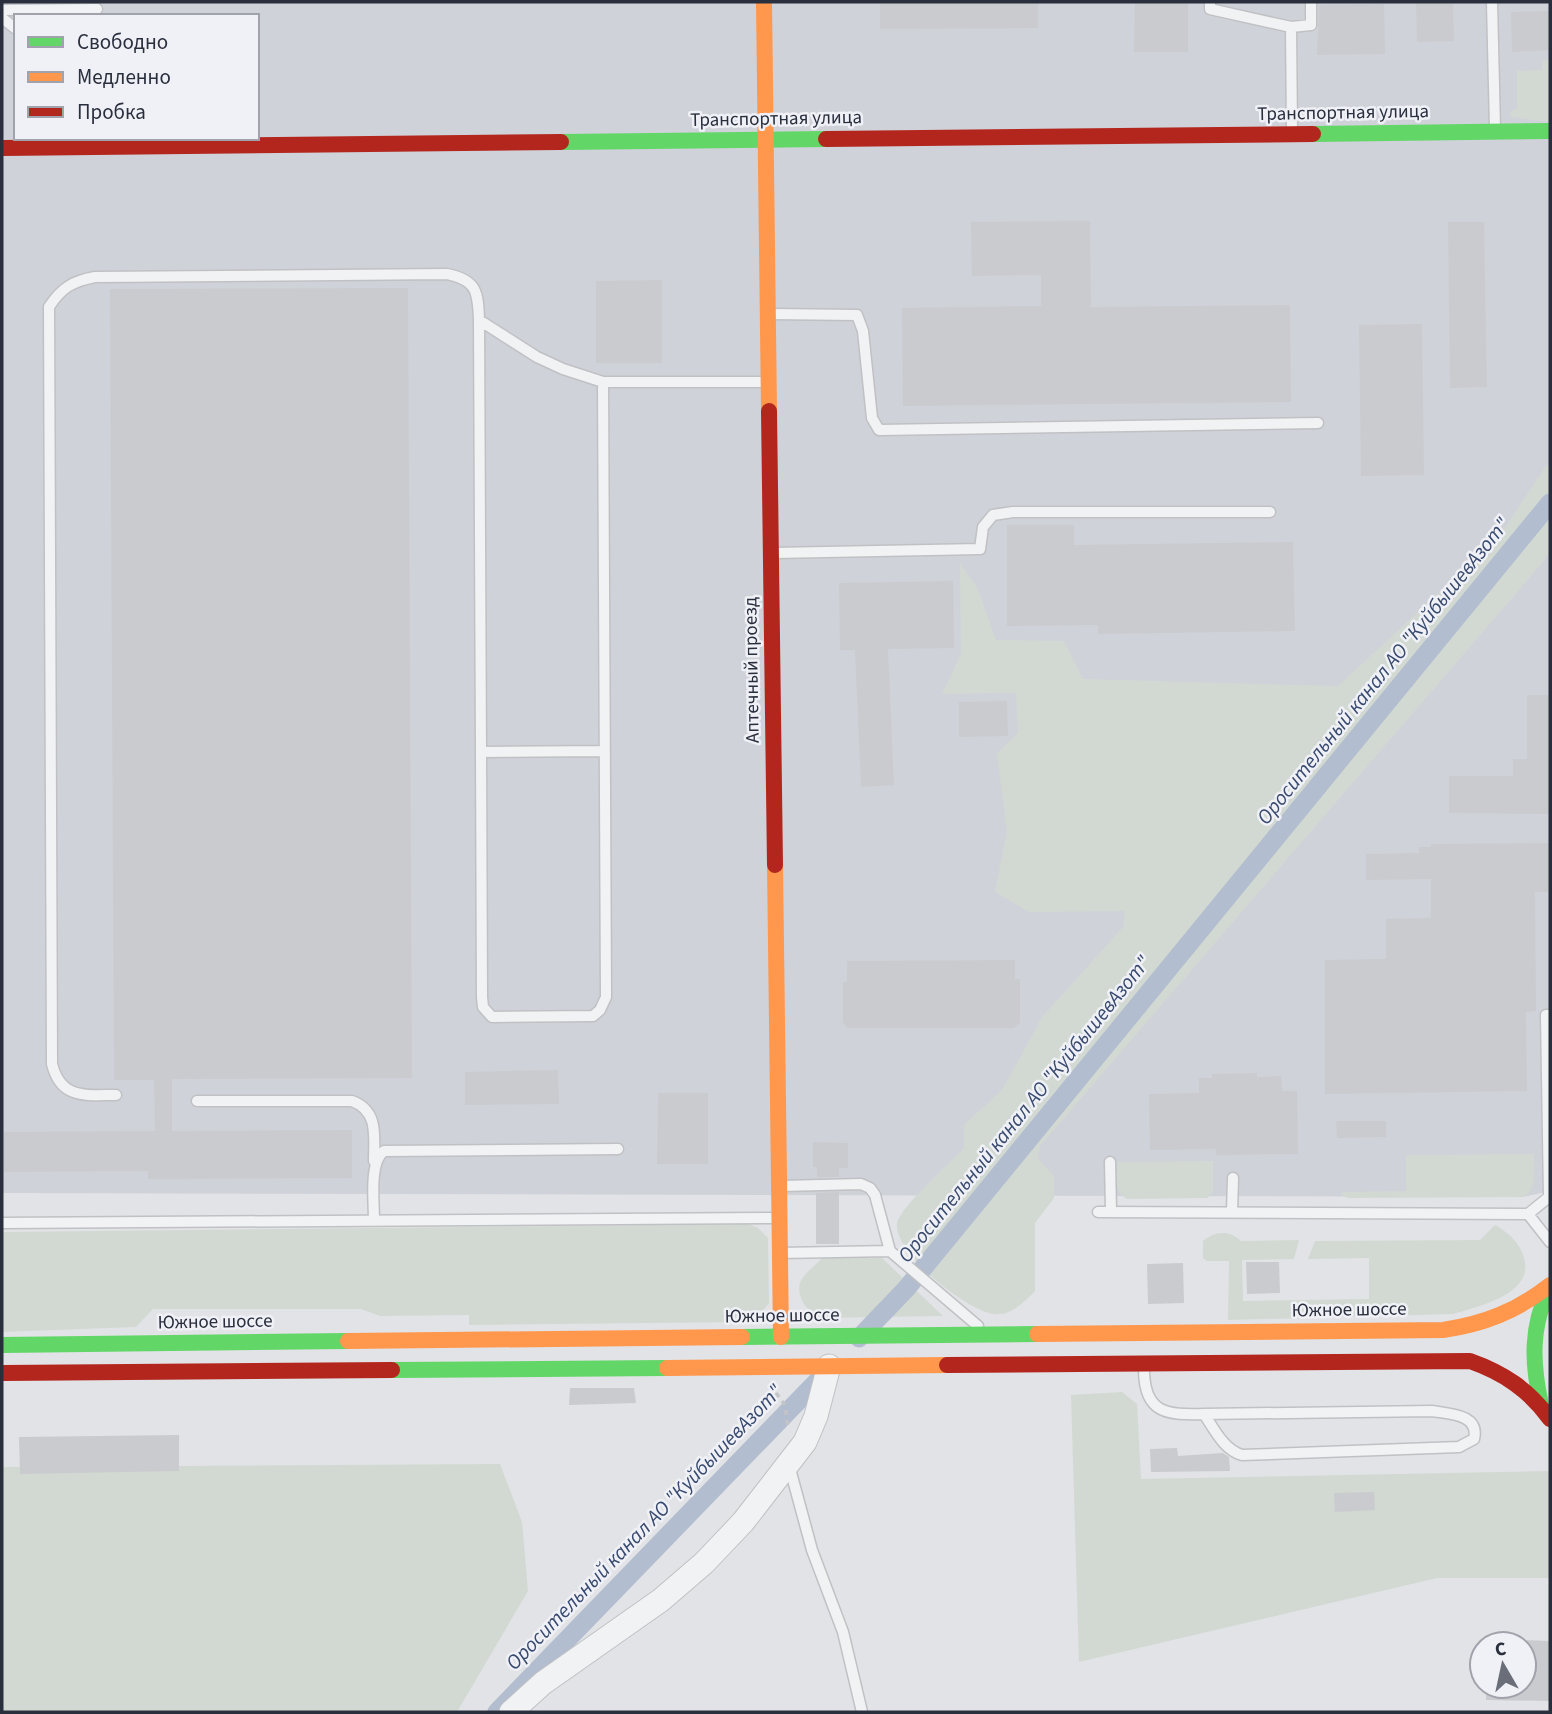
<svg xmlns="http://www.w3.org/2000/svg" width="1552" height="1714" font-family="'Source Sans 3',sans-serif">
<style>
.built{fill:#d0d2d9;fill-rule:evenodd}
.green{fill:#d2d9d2}
.lines{fill:none;stroke-linecap:round;stroke-linejoin:round}
.canal{stroke:#b2bdcf;stroke-width:19}
.building{fill:#cacbce}
.lane-casing{stroke:#c0c1c4;stroke-width:13}
.street-casing{stroke:#c0c1c4;stroke-width:25}
.path{stroke:#c3c4c8;stroke-width:3.5;stroke-dasharray:5 5;stroke-linecap:butt}
.lane{stroke:#f1f2f4;stroke-width:10}
.street{stroke:#f1f2f4;stroke-width:23}
.fast{stroke:#63d668;stroke-width:16}
.slow{stroke:#ff974d;stroke-width:16}
.jam{stroke:#b3261e;stroke-width:16}
.labels{text-anchor:middle;dominant-baseline:central;stroke-width:5;stroke-linejoin:round;paint-order:stroke}
.street-label{font-size:19px;fill:#2a2f3e;stroke:#f0f1f6}
.water-label{font-size:21px;font-style:italic;fill:#384a6f;stroke:#f0f1f6}
</style>
<rect width="100%" height="100%" fill="#e2e3e6"/>
<path class="built" d="M2 2H1550V1191L1523 1197 2 1193ZM16 16H257V138H16Z"/>
<path class="green" d="M1550 60V122L1511 117 1509 112 1517 108V71L1542 70V61Z
M1550 464V550L1543 562 1040 1146 1038 1159 1054 1176V1198L1035 1223V1291C1024 1302 1011 1316 994 1314 967 1311 894 1253 897 1224 899 1208 951 1162 964 1148V1125L1002 1090 1042 1017 1123 927 1125 911 1029 912 995 892 1007 832 997 753 1018 733 1016 693 942 694 961 654 960 563 978 589 996 640 1064 641 1083 679 1338 686 1498 538 1546 466Z
M1534 1154C1534 1169 1538 1189 1523 1197L1348 1198 1342 1196V1192L1406 1191V1155Z
M1213 1161V1192L1207 1198 1127 1199C1113 1192 1117 1175 1118 1162Z
M749 1224 758 1228 768 1238 769 1303 762 1312 740 1322 469 1325V1315L380 1316 361 1309H153L136 1327 2 1332V1232Z
M1495 1225C1509 1233 1520 1243 1524 1258 1535 1294 1477 1307 1453 1314L1228 1320 1229 1261H1207L1203 1258V1241C1215 1231 1229 1230 1241 1241L1299 1240 1294 1259 1242 1260 1243 1301 1369 1299V1258L1308 1259 1315 1241 1480 1240Z
M822 1258H882L943 1316 818 1318C807 1311 793 1293 802 1279 806 1272 816 1265 822 1258Z
M1122 1392 1137 1404 1141 1479 1550 1471V1578H1437L1079 1662 1071 1395Z
M500 1464 522 1522 528 1591 457 1712H2V1467Z"/>
<g class="lines">
<path class="canal" d="M859 1338 906 1289 1550 503
M497 1712 829 1369"/>
</g>
<path class="building" d="M880 2H1038V28L880 29Z
M1135 2H1188V52H1134Z
M1416 2H1453L1454 41 1417 42Z
M1384 4 1385 54 1317 55 1319 5Z
M1550 11V50L1512 52 1511 12Z
M1090 221 1091 307 1290 305 1291 402 903 406 902 308 1041 306V275L972 276 971 222Z
M1448 222H1484L1487 387 1450 388Z
M662 280V363H596V281Z
M408 288 412 1078 172 1079V1131L352 1130V1178L148 1179V1171L2 1172V1132L155 1131 154 1080H114L110 289Z
M1422 324 1424 475 1361 476 1359 325Z
M1007 525H1074V545L1293 542 1295 631 1098 634V625L1007 626Z
M953 581 954 648 888 649 894 785 861 787 855 650H840L839 583Z
M1527 695H1550V814L1449 813V776H1513V759H1527Z
M1007 701 1008 736 959 737V702Z
M1550 843V892H1535L1536 1011 1526 1012 1527 1091 1325 1094V960L1386 959V919L1431 918V879L1366 880V854L1419 853V847H1431V844Z
M1015 960V979H1020V1023L1014 1028H847L843 1022V982H847V961Z
M558 1070 559 1104 465 1105V1072Z
M1257 1073V1077L1281 1076 1282 1091H1297L1298 1154 1216 1155V1149L1150 1150 1149 1094 1199 1093V1078H1212V1074Z
M658 1093H708V1164H657Z
M1336 1121H1386V1137L1337 1138Z
M813 1142 848 1143V1168H839V1177H817V1167H813Z
M839 1192V1244H816V1193Z
M1246 1262H1279L1280 1293 1247 1294Z
M1183 1263 1184 1303 1148 1304 1147 1264Z
M570 1388H634L636 1403 569 1405Z
M179 1435V1471L20 1474 19 1437Z
M1177 1448 1178 1456 1223 1453 1229 1457 1230 1471 1151 1472 1150 1449Z
M1374 1492 1375 1510 1335 1512 1334 1493Z
M1524 1640 1550 1641V1701L1486 1700V1686H1527V1658H1524Z"/>
<g class="lines">
<g class="lane-casing">
<path id="lane" d="M1210 2V9L1291 27
M1492 2 1495 129
M2 10 97 9
M2 18 16 29
M1292 131 1291 27 1311 25V2
M771 314 857 315 863 331 872 418 879 430 1318 423
M603 382 606 997 600 1010 593 1016 492 1017 483 1007 482 997 481 752 604 751
M774 553 980 549 983 527 993 515 1013 512H1270
M481 752 479 320 537 357 563 369 603 382H766
M116 1095C86 1095 61 1100 52 1064L49 307C61 288 73 281 95 277L447 274C477 280 478 292 479 320
M197 1101H352C379 1111 374 1136 374 1161
M1110 1162 1111 1211
M782 1186 861 1184 870 1188 875 1195 890 1251 978 1326
M1098 1212 1528 1214 1550 1242
M1232 1212 1233 1178
M1528 1214 1549 1197 1546 1015H1550
M374 1220C374 1202 369 1162 384 1151L618 1149
M2 1223 778 1218
M781 1253 890 1251
M1144 1369C1144 1414 1167 1415 1204 1414L1432 1411C1449 1414 1480 1414 1474 1439L1459 1447 1242 1455C1224 1450 1214 1429 1204 1414
M789 1465 812 1550 843 1632 862 1712"/>
</g>
<g class="street-casing">
<path id="street" d="M511 1712 543 1683 661 1600 704 1563 743 1522 805 1442 816 1416 829 1366"/>
</g>
<path class="path" d="M776 1393 785 1405 788 1428"/>
<use href="#lane" class="lane"/>
<use href="#street" class="street"/>
<path class="fast" d="M1313 134 1550 131
M561 142 826 139
M742 1337 1037 1334
M2 1345 348 1341
M392 1370 667 1368
M1541 1405C1532 1363 1530 1327 1550 1287"/>
<path class="slow" d="M764 2 769 411
M775 865 781 1337
M1037 1334 1443 1330C1484 1324 1517 1311 1550 1285
M348 1341 742 1337
M667 1368 947 1365"/>
<path class="jam" d="M826 139 1313 134
M2 148 561 142
M769 411 775 865
M947 1365 1470 1361C1504 1373 1529 1390 1550 1419
M2 1373 392 1370"/>
</g>
<g class="labels">
<g class="street-label">
<text transform="translate(1343 113) rotate(-1)">Транспортная улица</text>
<text transform="translate(776 119) rotate(-1)">Транспортная улица</text>
<text transform="translate(752 670) rotate(-91)">Аптечный проезд</text>
<text transform="translate(1349 1310) rotate(-1)">Южное шоссе</text>
<text transform="translate(782 1316) rotate(-1)">Южное шоссе</text>
<text transform="translate(215 1322) rotate(-1)">Южное шоссе</text>
</g>
<g class="water-label">
<text transform="translate(1383 671) rotate(-51)">Оросительный канал АО "КуйбышевАзот"</text>
<text transform="translate(1024 1109) rotate(-51)">Оросительный канал АО "КуйбышевАзот"</text>
<text transform="translate(644 1527) rotate(-46)">Оросительный канал АО "КуйбышевАзот"</text>
</g>
</g>
<rect width="1552" height="1714" fill="none" stroke="#2a2f3e" stroke-width="7"/>
<rect x="14" y="14" width="245" height="126" fill="#f0f1f6" stroke="#a1a3ac" stroke-width="2"/>
<rect x="28" y="37" width="35" height="10" fill="#63d668" stroke="#a1a3ac" stroke-width="2"/>
<text x="77" y="49" font-size="21" fill="#2a2f3e">Свободно</text>
<rect x="28" y="72" width="35" height="10" fill="#ff974d" stroke="#a1a3ac" stroke-width="2"/>
<text x="77" y="84" font-size="21" fill="#2a2f3e">Медленно</text>
<rect x="28" y="107" width="35" height="10" fill="#b3261e" stroke="#a1a3ac" stroke-width="2"/>
<text x="77" y="119" font-size="21" fill="#2a2f3e">Пробка</text>
<g transform="translate(1503 1665) rotate(351)"><circle r="33" fill="#f0f1f6" stroke="#a1a3ac" stroke-width="2"/>
<path d="M0-5L12 26L0 18L-12 26Z" fill="#6a6e79"/>
<text y="-10" font-size="19" font-weight="bold" text-anchor="middle" fill="#2a2f3e">С</text>
</g>
</svg>
